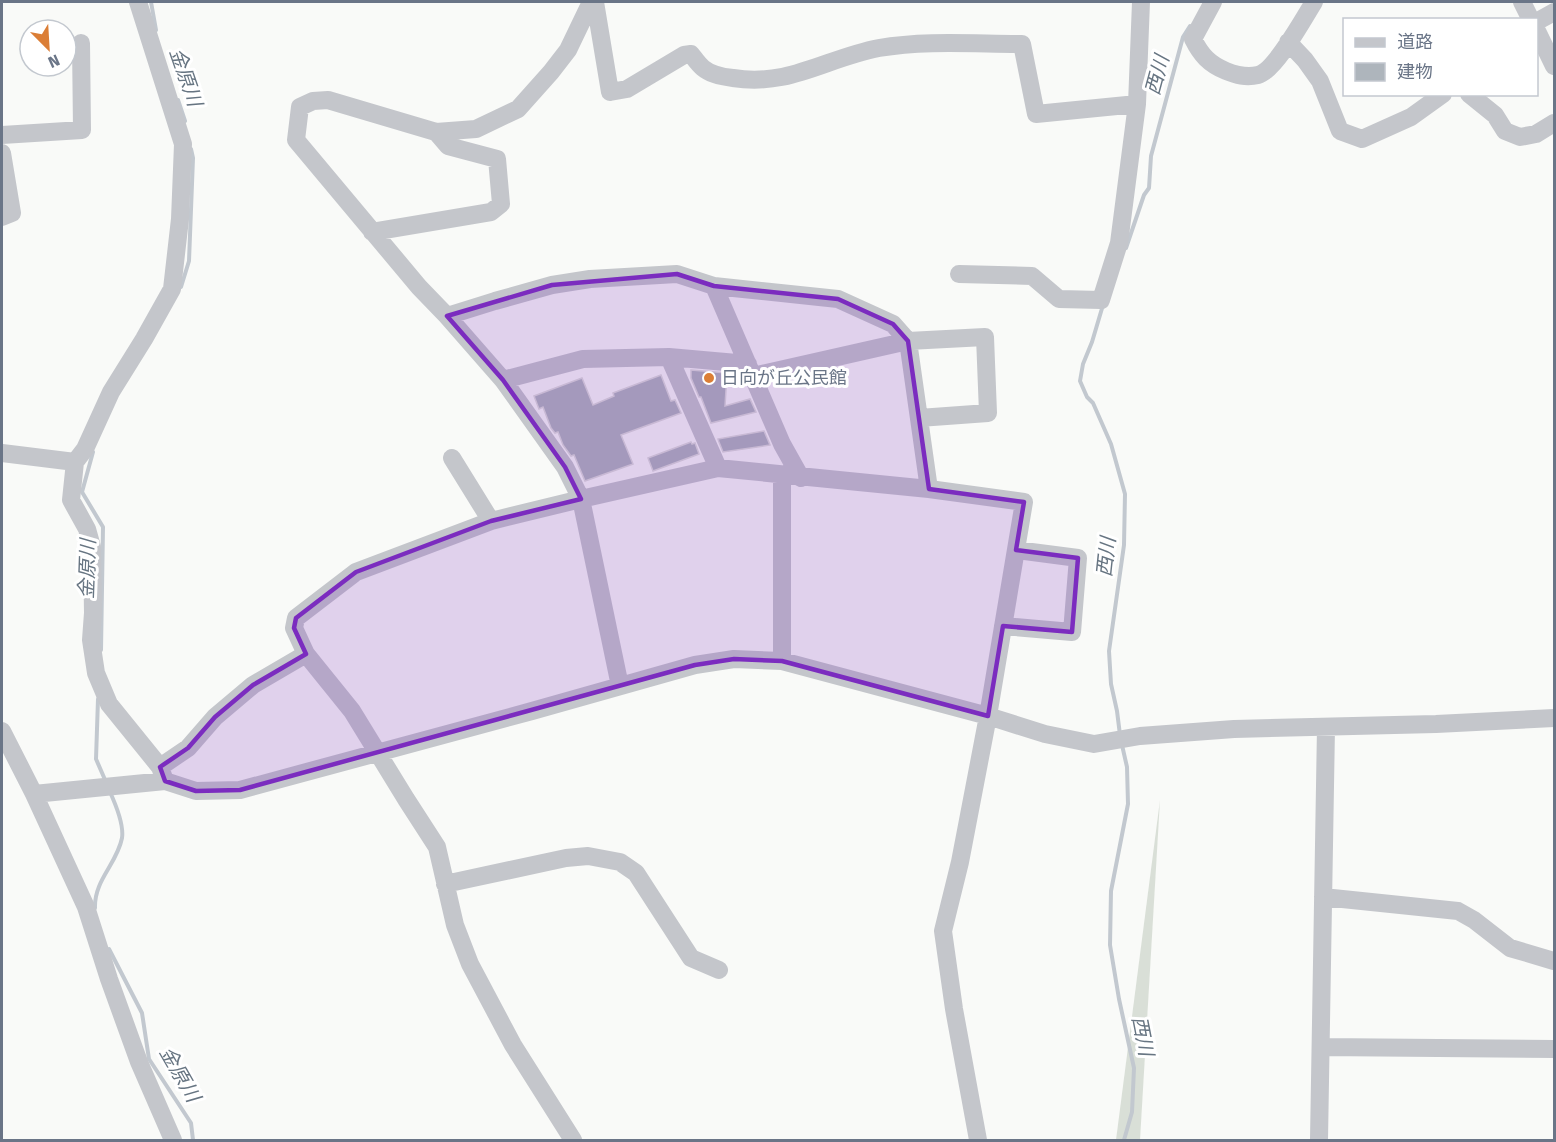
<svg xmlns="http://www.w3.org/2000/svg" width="1556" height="1142" font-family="'Fira Sans','Noto Sans JP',sans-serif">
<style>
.green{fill:#d9dfd7}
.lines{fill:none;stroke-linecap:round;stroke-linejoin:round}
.stream{stroke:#c2c8cf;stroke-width:4}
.building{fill:#aeb5bc;stroke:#dbdcda;stroke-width:1.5}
.minor{stroke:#c4c6cb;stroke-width:18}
.marked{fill:#7b2cbf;fill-opacity:0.2;stroke:#7b2cbf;stroke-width:4.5;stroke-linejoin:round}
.poi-dot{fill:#db7e36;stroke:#fff;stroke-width:2}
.labels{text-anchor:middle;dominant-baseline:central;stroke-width:6;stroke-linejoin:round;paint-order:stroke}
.poi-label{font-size:18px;fill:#6a7587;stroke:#fff;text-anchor:start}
.water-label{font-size:20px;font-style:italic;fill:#677582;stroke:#fff}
</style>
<rect width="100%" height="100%" fill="#f9faf8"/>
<path class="green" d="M1160 800 1140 1140H1116Z"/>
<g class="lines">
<path class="stream" d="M151 2 156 30
M178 100 185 121
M1126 248 1144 195 1149 188 1151 156 1183 37 1190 26
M181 287 189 261 193 158 191 149
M1103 305 1092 342 1083 364 1080 381 1087 397 1093 403 1111 444 1125 494 1124 545 1109 651 1111 684 1117 711 1120 735
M93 452 82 492 103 527 101 650
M98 699 96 759 106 782
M1122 745 1127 767 1128 804 1111 891 1110 945 1119 999 1134 1068 1132 1112 1124 1140
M95 908C94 880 117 864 122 838 124 825 115 803 110 792
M109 949 142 1013 149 1059 191 1123 193 1140"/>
</g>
<path class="building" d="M691 370 727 373 725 406 750 399 756 412 711 423 701 397H699L691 378Z
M661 375 671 401 675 400 681 413 621 435 633 464 585 481 574 455 571 456 563 445 558 432 555 433 551 428 543 407 539 409 534 396 582 378 593 405 614 396 613 393Z
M764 431 770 445 723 452 719 442 718 439Z
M691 442 692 444 695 443 699 454 653 471 648 458Z"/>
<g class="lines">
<path class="minor" d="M138 2 183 144 180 219 172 289 144 339 111 392 85 449 75 462 71 500 87 529 92 547 93 613 91 640 96 673 109 704 160 767 165 781
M591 2 568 50 551 72 518 109 476 129 436 132 328 100 313 101 300 107 296 140 419 287 447 316 503 380 565 467 581 499 620 686
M595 2 610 92 627 89 684 55 691 54C695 59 698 64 703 68 710 74 724 77 733 78 790 87 826 58 879 48 925 40 975 44 1022 44L1036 114 1137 104
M1213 2 1193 39C1201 55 1209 64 1226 71 1236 75 1246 78 1258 75 1275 71 1304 18 1314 2
M1522 2 1531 20
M1536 22 1554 12
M1536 29 1554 66
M1288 42 1305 60 1320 81 1340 131 1362 139 1411 117 1443 94
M1469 94 1495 115 1505 131 1520 137 1536 134 1554 123
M2 135 82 130 81 43
M2 153 12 213 2 217
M372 232 491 212 501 204 497 159 448 146 436 132
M959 274 1032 276 1059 299 1101 300 1119 243 1137 104 1141 2
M714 286 782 444 801 478
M447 316 495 301 552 285 590 279 677 274 714 286 838 299 893 324 908 341 929 489
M669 357 718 468
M753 376 908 341 985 337 988 413 919 418
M503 380 583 359 669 357 748 364
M2 453 75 462
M452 458 491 521
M1003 626 1072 632 1078 558 1016 550
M306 654 294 628 296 618 356 572 491 521 581 499 718 468 929 489 1024 502 988 716 960 862 943 931 954 1009 978 1140
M782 661V475
M2 731 34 794 86 907 109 979 139 1062 173 1140
M160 767 188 748 215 717 253 685 306 654 352 711 406 799 437 847 455 925 470 964 513 1045 573 1140
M34 794 165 781 196 791 240 790 532 711 695 665 734 659 782 661 988 716 1045 734 1094 744 1140 736 1234 729 1436 724 1554 718
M445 884 566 858 588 856 620 862 636 873 691 958 719 970
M1323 897 1458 911 1474 920 1510 948 1554 961
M1321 1047 1554 1049
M1319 1140 1326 727"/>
</g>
<path class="marked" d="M677 274 714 286 838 299 893 324 908 341 929 489 1024 502 1016 550 1078 558 1072 632 1003 626 988 716 782 661 734 659 695 665 240 790 196 791 165 781 160 767 188 748 215 717 253 685 306 654 294 628 296 618 356 572 491 521 581 499 565 467 503 380 447 316 552 285Z"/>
<circle class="poi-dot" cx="709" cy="378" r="6"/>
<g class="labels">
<g class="poi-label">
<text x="721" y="378">日向が丘公民館</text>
</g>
<g class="water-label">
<text transform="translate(1157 75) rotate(-75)">西川</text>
<text transform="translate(186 77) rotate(71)">金原川</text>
<text transform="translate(1106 557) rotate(-84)">西川</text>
<text transform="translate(87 569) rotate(-88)">金原川</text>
<text transform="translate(1143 1036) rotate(79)">西川</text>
<text transform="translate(180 1074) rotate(60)">金原川</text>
</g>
</g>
<rect width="1556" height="1142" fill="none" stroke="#6a7587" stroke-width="6"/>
<rect x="1343" y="18" width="195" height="78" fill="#ffffff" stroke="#c3c8cf" stroke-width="1.5"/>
<rect x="1355" y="38" width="30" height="9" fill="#c4c6cb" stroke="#c3c8cf" stroke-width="1.5"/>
<text x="1397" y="48" font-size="18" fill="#6a7587">道路</text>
<rect x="1355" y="63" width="30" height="18" fill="#aeb5bc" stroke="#c3c8cf" stroke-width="1.5"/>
<text x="1397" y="78" font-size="18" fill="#6a7587">建物</text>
<g transform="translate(48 48) rotate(156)"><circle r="28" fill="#ffffff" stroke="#c3c8cf" stroke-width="1.5"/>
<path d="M0-4.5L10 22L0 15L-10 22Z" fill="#db7e36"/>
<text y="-9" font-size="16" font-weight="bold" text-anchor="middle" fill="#6a7587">N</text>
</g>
</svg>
